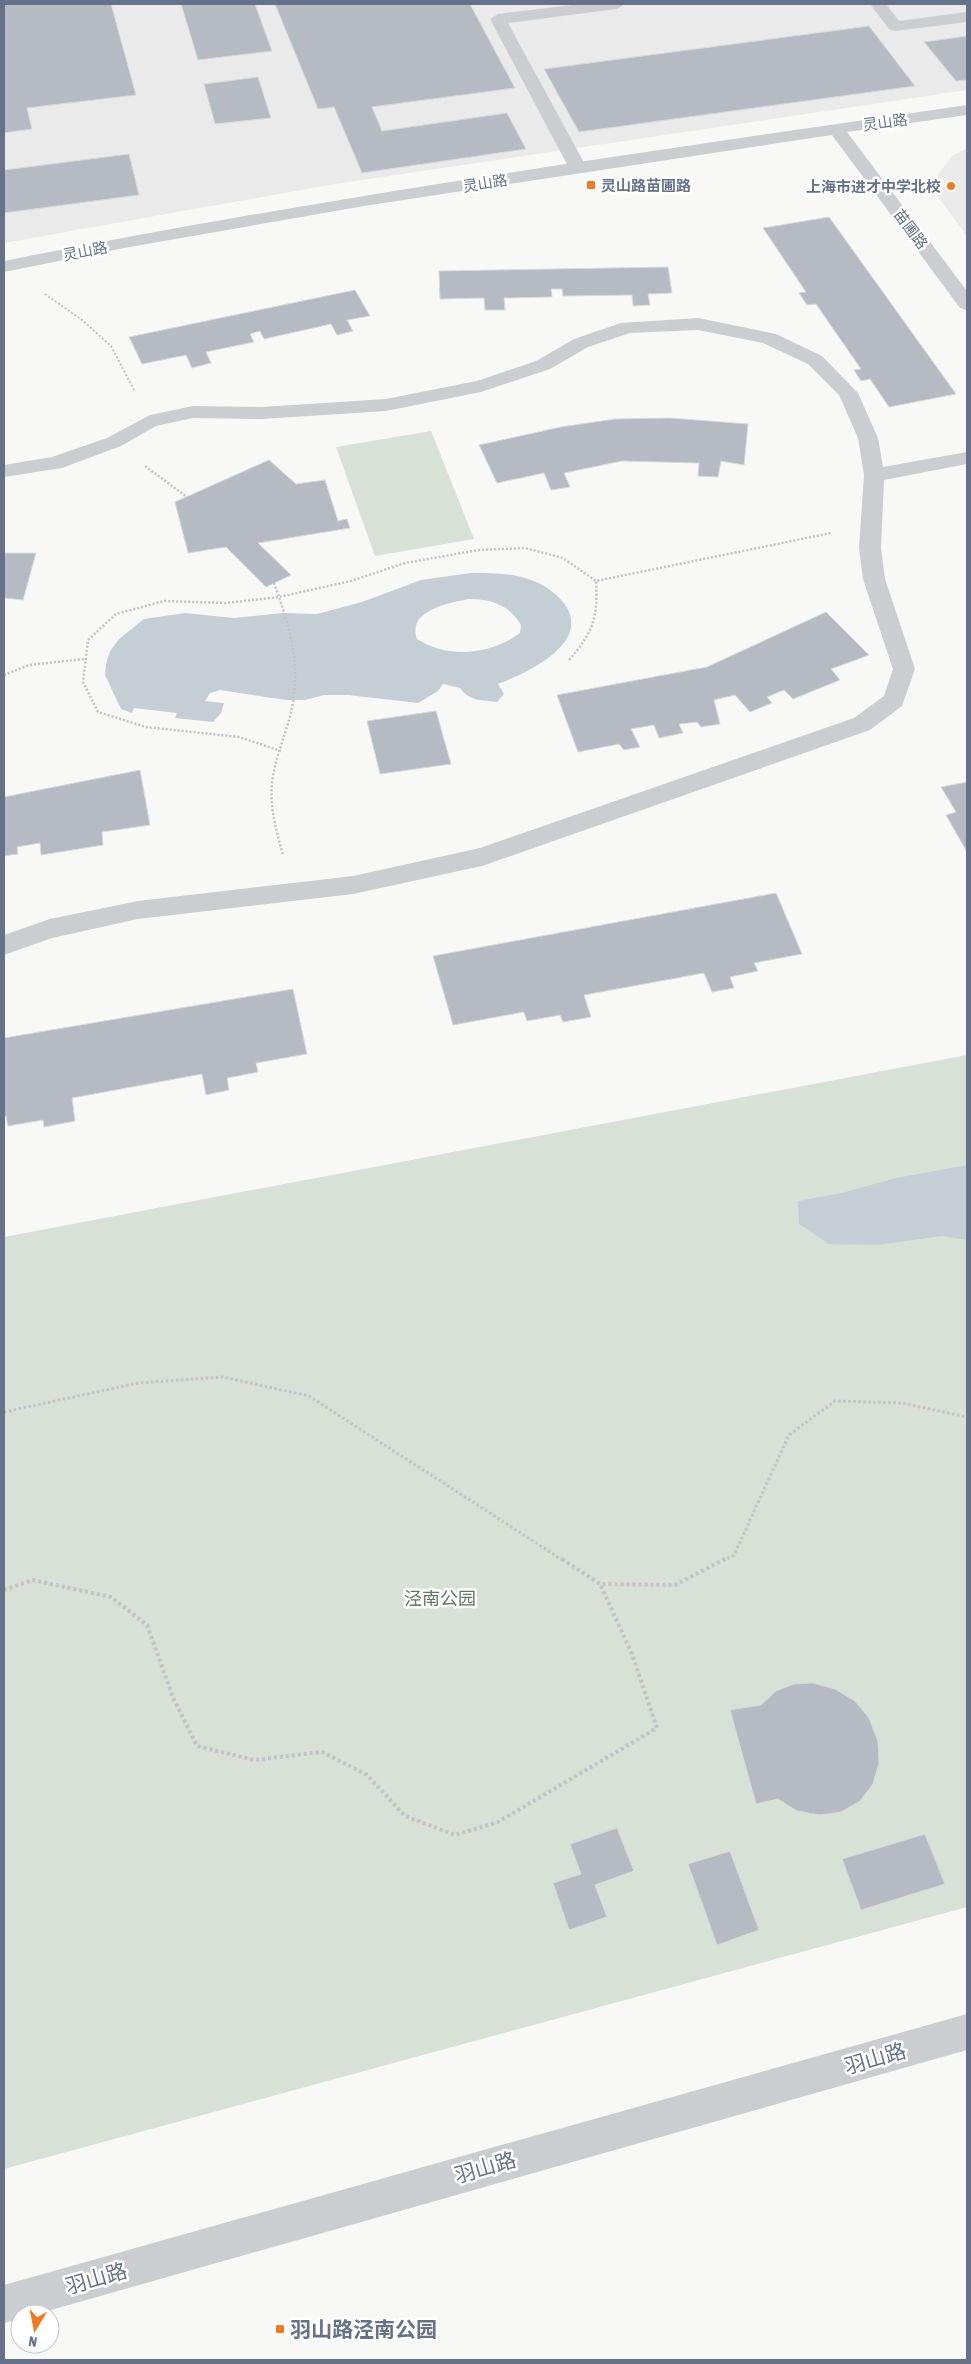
<svg xmlns="http://www.w3.org/2000/svg" width="971" height="2364" font-family="'Asap Condensed','Noto Sans SC',sans-serif">
<style>
.built{fill:#e9eae9}
.green{fill:#d8e1d6}
.water{fill:#c6ced5;fill-rule:evenodd}
.building{fill:#b5bac3;stroke:#dadad8}
.lines{fill:none;stroke-linecap:round;stroke-linejoin:round}
.path-far3{stroke:#c1c3c6;stroke-width:2;stroke-dasharray:2 2;stroke-linecap:butt}
.path-far2{stroke:#c1c3c6;stroke-width:2.5;stroke-dasharray:2 2;stroke-linecap:butt}
.path-far1{stroke:#c1c3c6;stroke-width:3;stroke-dasharray:2.5 2.5;stroke-linecap:butt}
.path{stroke:#c1c3c6;stroke-width:4;stroke-dasharray:3 3;stroke-linecap:butt}
.service{fill:#cbcdd1;fill-rule:evenodd}
.minor{fill:#cbcdd1;fill-rule:evenodd}
.tertiary{fill:#cbcdd1;fill-rule:evenodd}
.poi-dot{fill:#f4791a;stroke:#fff;stroke-width:2}
.labels{text-anchor:middle;dominant-baseline:central;stroke-width:5;stroke-linejoin:round;paint-order:stroke}
.far-street-label{font-size:15px;fill:#65728a;stroke:#fff}
.far-poi-label{font-size:15px;font-weight:bold;fill:#65728a;stroke:#fff;text-anchor:start}
.park-label{font-size:18px;fill:#607a60;stroke:#fff}
.near-street-label{font-size:21px;fill:#65728a;stroke:#fff}
.near-poi-label{font-size:21px;font-weight:bold;fill:#65728a;stroke:#fff;text-anchor:start}
</style>
<rect width="100%" height="100%" fill="#f8f9f6"/>
<path class="built" d="M4 4H967V90L335 184 4 243Z
M967 148V236L935 193V179L943 168 952 156Z"/>
<path class="green" d="M431 431 474 539 375 556 336 447Z
M967 1055V1907L4 2169V1237Z"/>
<path class="water" d="M471 573C488 573 508 573 525 578 540 582 553 590 563 602 595 642 527 673 498 684L504 694 497 702C481 700 469 701 460 688L443 684 438 691 418 703 348 695H324L305 700H286L220 690 210 693 205 701 224 703 221 713 213 722 175 718 177 713 134 708 132 713 121 709 105 675 106 664 110 651 119 639 144 619 185 613 234 618 282 613 317 614 362 602 421 580ZM469 599C492 599 509 605 521 625L520 633C491 655 448 659 417 639 407 610 449 603 469 599Z
M967 1165V1240L942 1236 877 1245 829 1244 799 1224 798 1201 842 1193 896 1178Z"/>
<path class="building" d="M4 4H111L136 95 27 108 32 129 4 133Z
M181 4H255L272 51 198 60Z
M275 4H470L515 88 372 107 382 131 507 113 526 149 362 173 334 107 318 109Z
M869 26 915 86 579 132 544 69Z
M967 36V80L956 81 924 42Z
M258 77 271 118 215 124 204 84Z
M129 154 139 195 4 213V170Z
M829 217 956 394 889 407 870 379 861 381 854 370 861 369 816 304 807 305 799 293 806 292 763 228Z
M668 267 672 293 648 294 650 305 633 306 632 295 563 296 562 289H551L552 297 504 298 505 310H485L484 298 440 299 439 271Z
M355 290 370 316 347 320 353 331 337 335 331 324 264 339 260 331 250 334 254 342 206 352 211 363 192 368 186 355 142 364 129 337Z
M670 418 748 424 744 465 721 461 718 477 698 476 699 463 622 461 564 473 570 487 551 490 544 473 497 483 479 445 561 427 615 419Z
M269 460 296 484 325 480 338 521 347 519 350 528 258 543 291 575 266 587 226 547 188 553 175 502Z
M4 553H36L23 600 4 598Z
M826 612 869 655 831 669 840 680 793 699 784 690 767 697 772 703 750 712 735 695 714 700 720 724 701 727 697 722 679 724 683 733 659 738 654 725 631 729 640 747 624 750 619 744 578 752 557 695 707 667Z
M436 711 451 764 380 774 367 721Z
M140 770 150 825 102 832 103 845 41 855 40 843 17 847 18 854 4 856V797Z
M967 782V852L946 815 956 812 941 787Z
M776 893 802 954 754 963 758 971 730 977 734 988 712 992 704 973 584 995 591 1017 563 1022 560 1015 527 1021 524 1012 453 1025 433 956Z
M293 989 307 1054 256 1063 258 1072 227 1078 229 1090 206 1095 202 1074 72 1098 75 1121 44 1127 43 1120 8 1126 6 1116 4 1117V1038Z
M813 1683 835 1689 855 1701 869 1718 878 1741 879 1763 873 1784 860 1801 841 1812 820 1815 797 1811 778 1799 756 1804 730 1710 761 1705 776 1691 794 1684Z
M617 1828 634 1871 595 1885 607 1917 569 1930 553 1883 581 1874 570 1844Z
M925 1834 945 1884 861 1910 842 1859Z
M730 1851 759 1930 717 1945 688 1864Z"/>
<g class="lines">
<path class="path-far3" d="M45 294 82 320 111 346 134 390"/>
<path class="path-far2" d="M145 466 187 497
M274 583C287 619 299 656 294 695 291 723 278 748 273 776 268 802 276 830 283 855
M569 660C593 632 598 619 596 581
M4 675 29 665 85 659
M281 751 239 737 146 727 98 712 83 682 88 640 116 614 164 601 226 603 279 597 351 581 405 563 479 550 525 548 563 558 596 581 831 533"/>
<path class="path-far1" d="M4 1412 138 1383 223 1377 309 1396 564 1561
M723 1561 734 1555 789 1435 835 1401 902 1403 967 1417"/>
<path class="path" d="M562 1559 600 1584 675 1585 725 1559
M4 1590 33 1580 111 1597 147 1625 174 1700 197 1746 254 1760 322 1752 367 1775 405 1816 455 1835 498 1822 657 1728 632 1654 600 1584"/>
<path class="service" d="M581 4H625L617 9 508 23 587 168 584 172H572L569 168 490 19 498 14Z
M870 4H886L899 21 967 12V22L895 31 889 29Z
M698 318 776 334 822 356 858 393 878 438 883 467 967 452V464L884 480 881 548 885 579 915 669 902 706 870 730 482 866 353 894 138 919 52 938 4 955V935L50 919 138 901 353 876 480 848 854 718 884 696 893 669 863 579 859 548 864 475 858 438 839 395 808 364 763 343 698 330 630 333 588 347 550 369 481 392 386 411 262 419 193 418 156 426 121 446 62 468 4 477V465L52 457 107 438 150 415 193 406 262 407 386 399 477 381 536 361 574 339 621 323Z"/>
<path class="minor" d="M967 105V115L847 132 967 291V310L960 308 832 135 364 206 124 248 4 272V261C323 197 645 152 967 105Z"/>
<path class="tertiary" d="M967 2014V2050L37 2314H20V2319L4 2323V2285Z"/>
</g>
<g class="poi-dot">
<rect x="586" y="180" width="10" height="10" rx="2.5"/>
<circle cx="951" cy="186" r="5"/>
<rect x="275" y="2324" width="10" height="10" rx="2.5"/>
</g>
<g class="labels">
<g class="far-street-label">
<text transform="translate(885 122) rotate(-8)">灵山路</text>
<text transform="translate(485 183) rotate(-9)">灵山路</text>
<text transform="translate(911 229) rotate(53)">苗圃路</text>
<text transform="translate(85 251) rotate(-11)">灵山路</text>
</g>
<g class="far-poi-label">
<text x="601" y="185">灵山路苗圃路</text>
<text x="941" y="186" text-anchor="end">上海市进才中学北校</text>
</g>
<g class="park-label">
<text x="440" y="1598">泾南公园</text>
</g>
<g class="near-street-label">
<text transform="translate(875 2058) rotate(-16)">羽山路</text>
<text transform="translate(485 2167) rotate(-16)">羽山路</text>
<text transform="translate(96 2278) rotate(-16)">羽山路</text>
</g>
<g class="near-poi-label">
<text x="290" y="2329">羽山路泾南公园</text>
</g>
</g>
<rect width="971" height="2364" fill="none" stroke="#65728a" stroke-width="10"/>
<g transform="translate(35 2329) rotate(190)"><circle r="24" fill="#ffffff" stroke="#c1c7d0"/>
<path d="M0-4L9 19L0 12L-9 19Z" fill="#f4791a"/>
<text y="-8" font-size="14" font-weight="bold" text-anchor="middle" fill="#65728a">N</text>
</g>
</svg>
